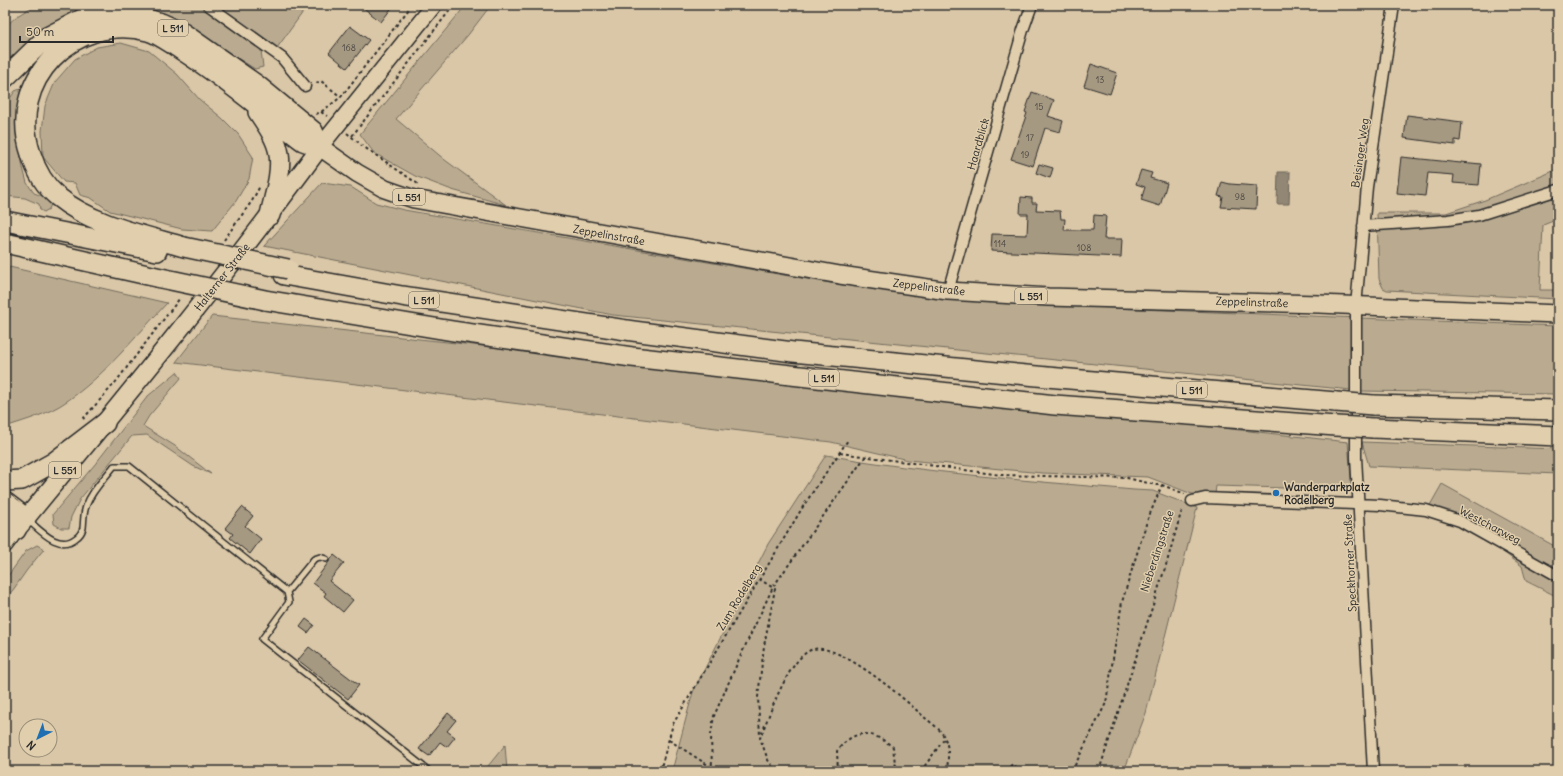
<svg xmlns="http://www.w3.org/2000/svg" width="1563" height="776" font-family="Delius,sans-serif">
<style>
.green{fill:#baab90;stroke:#726b5e}
.water{fill:#928774;stroke:#696257}
.building{fill:#a69982;stroke:#2b2b2b}
.lines{fill:none;stroke-linecap:round;stroke-linejoin:round}
.lane-casing{stroke:#2b2b2b;stroke-width:8}
.street-casing{stroke:#2b2b2b;stroke-width:13}
.secondary-casing{stroke:#2b2b2b;stroke-width:18}
.primary-casing{stroke:#2b2b2b;stroke-width:20}
.highway-casing{stroke:#2b2b2b;stroke-width:22}
.path{stroke:#2b2b2b;stroke-width:2;stroke-dasharray:3 3;stroke-linecap:butt}
.lane{stroke:#e1ceac;stroke-width:5}
.street{stroke:#e1ceac;stroke-width:10}
.secondary{stroke:#e1ceac;stroke-width:15}
.primary{stroke:#e1ceac;stroke-width:17}
.highway{stroke:#e1ceac;stroke-width:19}
.highway-bridge-casing{stroke:#2b2b2b;stroke-width:22;stroke-linecap:butt}
.highway-bridge{stroke:#e1ceac;stroke-width:19}
.poi-dot{fill:#1f6fb2;stroke:#e1ceac;stroke-width:1.5}
.labels{text-anchor:middle;dominant-baseline:central;stroke-width:3;stroke-linejoin:round;paint-order:stroke}
.number-label{font-size:9px;fill:#4a4641}
.shield{fill:#e1ceac;stroke:#625c52;stroke-width:1}
.shield-label{font-size:10px;font-weight:bold;fill:#2b2b2b}
.street-label{font-size:11px;fill:#2b2b2b;stroke:#e1ceac}
.poi-label{font-size:11px;font-weight:bold;fill:#2b2b2b;stroke:#e1ceac;text-anchor:start}
</style>
<rect width="100%" height="100%" fill="#dac7a7"/>
<filter id="ink" filterUnits="userSpaceOnUse"><feTurbulence type="fractalNoise" baseFrequency=".025" numOctaves="2"/><feDisplacementMap in="SourceGraphic" scale="8" xChannelSelector="R" yChannelSelector="G"/><feConvolveMatrix kernelMatrix="1 2 1 2 8 2 1 2 1" color-interpolation-filters="sRGB"/></filter>
<g filter="url(#ink)">
<path class="green" d="M35 5H308L277 48 263 39 261 50 263 67 255 69 188 27 122 7 5 70V27L17 16Z
M466 5H491L468 35 396 119 445 160 506 205 452 190 415 176 374 153 360 134Z
M121 43 149 51 177 74 200 100 222 118 238 134 253 157 249 179 236 201 212 231 182 229 110 211 91 198 80 195 75 183 64 182 43 157 42 131 45 106 55 82 75 59 97 47Z
M23 88 18 112 20 151 23 168 27 183 34 193 45 197 52 202 49 209 44 212 40 210 39 204 25 198 5 196V100L11 97 15 91Z
M1558 169V219L1543 225 1540 290H1558V299L1387 290 1383 288 1379 279 1377 213H1446L1485 200Z
M322 183 351 187 376 203 404 210 836 284 973 301 1114 308 1558 326V394L1361 391 613 315 264 246Z
M5 266 167 303C137 335 103 377 67 401 49 414 26 420 5 427Z
M212 316 1348 442 1352 490 1216 486 1215 494H1192L1148 477 1042 473 908 460 831 442 176 362Z
M177 372 181 378 149 416 143 426 175 446 211 474 193 466 147 435 132 436 80 499 71 517 69 528H61L54 524 53 514 96 463 148 396Z
M1362 442 1558 449V474L1369 466Z
M826 455C927 473 1031 481 1134 490L1153 491 1197 508 1146 713 1124 771H672L693 692 768 544Z
M1442 484 1558 548V597L1526 581 1522 566 1479 534 1429 507Z
M37 545 44 549 27 570 13 590 5 599V580L26 551Z
M505 745 507 771H484Z"/>
<path class="water" d="M1278 172H1290L1289 204H1277Z"/>
<path class="building" d="M360 5H394L381 22Z
M350 26 369 40 347 68 329 53Z
M1091 64 1117 73 1110 94 1084 86Z
M1032 92 1054 100 1048 116 1063 121 1060 132 1045 128 1033 166 1011 159 1027 113 1025 112Z
M1407 115 1462 122 1460 141 1455 140V145L1404 138Z
M1401 157 1461 163V162L1481 164 1479 185 1453 183 1454 175 1428 173 1425 196 1397 193Z
M1039 164 1053 168 1050 178 1036 173Z
M1141 170 1152 173 1150 178 1167 183 1160 206 1141 200 1145 187 1136 184Z
M1222 182 1230 184 1257 186 1256 209 1221 207 1223 197 1218 196Z
M1021 197 1032 198V203H1037L1036 210 1060 211 1061 219H1065L1064 230H1093L1094 215 1106 216 1104 239H1122L1121 257 991 251 992 234 1027 235 1028 214H1020Z
M242 507 253 516 245 526 261 539 250 554 230 538 233 534 225 528Z
M334 555 344 563 329 581 353 600 343 612 324 596 326 593 313 583Z
M306 619 314 625 308 633 300 627Z
M309 647 359 685 348 699 298 660Z
M448 713 456 720 447 731 455 737 447 747 440 742 429 756 419 749Z"/>
<g class="lines">
<g class="lane-casing">
<path id="lane" d="M28 520C41 531 59 552 76 538 79 536 82 532 83 528 84 520 83 512 87 504 92 490 105 478 114 466H129L287 592 289 602 262 639 429 771
M287 592 314 559 320 557 326 559"/>
</g>
<g class="street-casing">
<path id="street" d="M208 5 282 58 305 86
M1363 226 1448 220 1479 215 1558 190
M948 291 1023 30 1032 5
M1192 501 1205 498 1380 505 1426 510 1460 521 1558 576
M1373 771 1356 457V306L1367 187 1394 5"/>
</g>
<g class="secondary-casing">
<path id="secondary" d="M320 147 434 5
M5 545 16 530"/>
</g>
<g class="primary-casing">
<path id="primary" d="M18 528C121 403 224 278 320 147L357 173 385 189 414 199 840 275 948 291 1048 297 1319 304 1558 314"/>
</g>
<g class="highway-casing">
<path id="highway" d="M5 78 47 37 86 17 103 14 138 16 161 23 183 33 257 85 313 131 320 147
M258 112C266 124 277 139 279 154 282 174 274 196 270 215
M5 221 157 251
M5 243 161 278
M184 247C143 235 92 225 58 197 45 186 36 171 31 154 6 81 74 12 148 31 159 34 170 43 180 49 223 76 262 110 303 141L320 147
M284 275 402 296 633 331 793 352 1047 377 1336 402
M265 300 453 331 632 357 1055 405 1336 426
M1373 405 1558 410
M1373 428 1558 436
M5 481 22 480 54 462 105 423
M5 502 26 518
M5 521 16 530"/>
</g>
<path class="path" d="M316 83 321 81 341 97
M321 112 327 116
M316 114 321 112 341 97 412 5
M347 133 364 147 418 184
M352 136 454 5
M224 240 252 201 260 186
M83 419 115 383 180 298
M840 453 1001 475 1127 478 1156 485H1162L1185 494
M759 579 775 589 764 646 758 697 760 736
M669 740 711 767
M660 771 673 724 804 505 848 440
M712 771 711 734 714 716 740 657 773 587 865 457
M776 771 768 760 760 738C769 716 790 654 814 649 840 643 905 699 924 717 930 722 939 728 943 735 950 746 948 759 947 771
M838 771 837 751C855 728 871 730 893 747L895 763 898 771
M921 771 945 738
M1006 771 1009 767 1013 764 1017 768 1016 771
M1072 771 1106 703 1122 602 1147 521 1162 485
M1099 771 1167 562 1181 513 1184 509"/>
<use href="#lane" class="lane"/>
<use href="#street" class="street"/>
<use href="#secondary" class="secondary"/>
<use href="#primary" class="primary"/>
<use href="#highway" class="highway"/>
<g class="highway-bridge-casing">
<path id="highway-bridge" d="M184 247 288 269
M161 278 265 300
M1336 402 1373 405
M1336 426 1373 428"/>
</g>
<use href="#highway-bridge" class="highway-bridge"/>
</g>
</g>
<circle class="poi-dot" cx="1276" cy="493" r="4"/>
<g class="labels">
<g class="number-label">
<text x="349" y="47">168</text>
<text x="1100" y="79">13</text>
<text x="1039" y="106">15</text>
<text x="1030" y="137">17</text>
<text x="1025" y="154">19</text>
<text x="1240" y="196">98</text>
<text x="1000" y="243">114</text>
<text x="1084" y="247">108</text>
</g>
<g class="shield">
<rect x="158" y="20" width="30" height="16" rx="3"/>
<rect x="393" y="189" width="32" height="16" rx="3"/>
<rect x="1015" y="288" width="32" height="16" rx="3"/>
<rect x="409" y="292" width="30" height="16" rx="3"/>
<rect x="809" y="370" width="30" height="16" rx="3"/>
<rect x="1177" y="382" width="30" height="16" rx="3"/>
<rect x="49" y="462" width="32" height="16" rx="3"/>
</g>
<g class="shield-label">
<text x="173" y="28">L 511</text>
<text x="409" y="197">L 551</text>
<text x="1031" y="296">L 551</text>
<text x="424" y="300">L 511</text>
<text x="824" y="378">L 511</text>
<text x="1192" y="390">L 511</text>
<text x="65" y="470">L 551</text>
</g>
<g class="street-label">
<text transform="translate(978 144) rotate(-74)">Haardblick</text>
<text transform="translate(1360 153) rotate(-82)">Beisinger Weg</text>
<text transform="translate(609 235) rotate(10)">Zeppelinstraße</text>
<text transform="translate(222 277) rotate(-52)">Halterner Straße</text>
<text transform="translate(929 287) rotate(7)">Zeppelinstraße</text>
<text transform="translate(1252 302) rotate(2)">Zeppelinstraße</text>
<text transform="translate(1490 525) rotate(28)">Westcharweg</text>
<text transform="translate(1157 551) rotate(-72)">Nieberdingstraße</text>
<text transform="translate(1350 563) rotate(-93)">Speckhorner Straße</text>
<text transform="translate(739 597) rotate(-59)">Zum Rodelberg</text>
</g>
<g class="poi-label">
<text x="1284" y="487">Wanderparkplatz<tspan x="1284" dy="13">Rodelberg</tspan></text>
</g>
</g>
<rect width="1563" height="776" fill="none" stroke="#e1ceac" stroke-width="20"/>
<rect x="10" y="10" width="1543" height="756" fill="none" stroke="#2b2b2b" stroke-width="1.5" filter="url(#ink)"/>
<g transform="translate(38 738) rotate(222)"><circle r="19" fill="#e1ceac" stroke="#988d78"/>
<path d="M0-3L7 15L0 10L-7 15Z" fill="#1f6fb2"/>
<text y="-6" font-size="11" font-weight="bold" text-anchor="middle" fill="#2b2b2b">N</text>
</g>
<path d="M20 36v6h93v-6" fill="none" stroke="#2b2b2b" stroke-width="2"/>
<text x="26" y="36" font-size="12" fill="#2b2b2b" stroke="#e1ceac" stroke-width="3" paint-order="stroke">50 m</text>
</svg>
